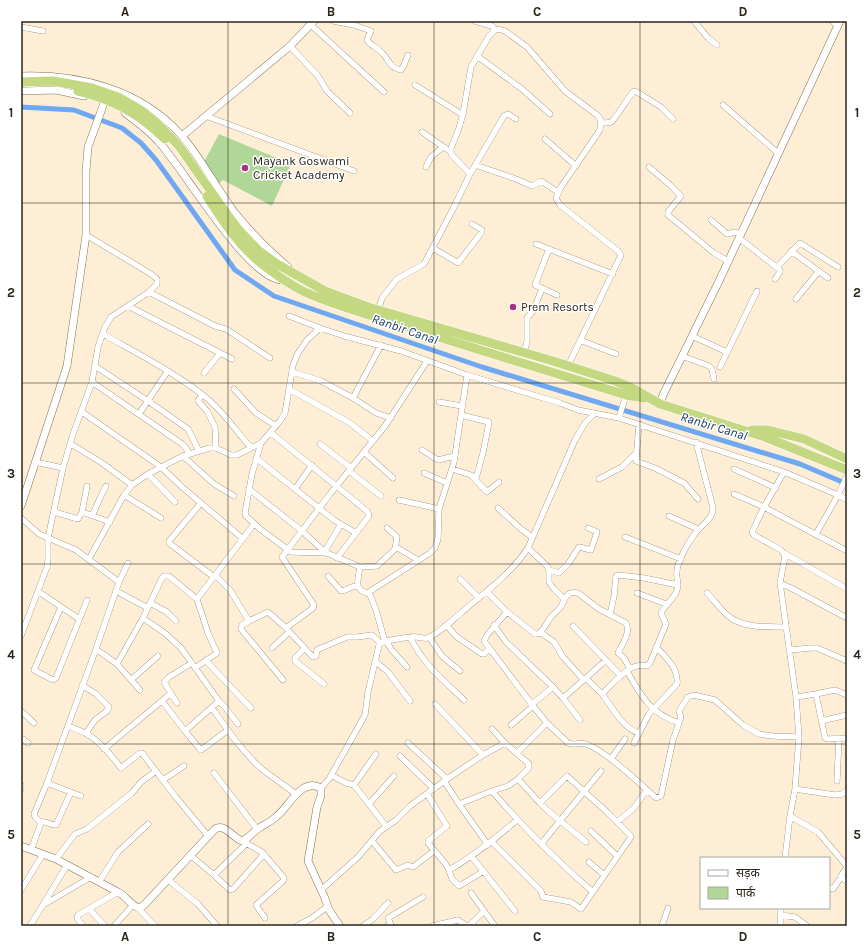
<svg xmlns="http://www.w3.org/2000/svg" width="868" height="947" font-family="Karla,'Noto Sans Devanagari',sans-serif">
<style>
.green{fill:#b0d797}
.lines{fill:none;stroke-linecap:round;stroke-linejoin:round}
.canal{stroke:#6ea7f2;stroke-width:5}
.minor-casing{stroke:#827256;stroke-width:6}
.tertiary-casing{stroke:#827256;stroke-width:8}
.trunk-casing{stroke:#fff;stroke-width:10}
.minor{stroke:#fff;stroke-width:5.5}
.tertiary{stroke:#fff;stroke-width:7}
.trunk{stroke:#c4d882;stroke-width:9}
.grid{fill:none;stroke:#2b2419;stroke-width:1;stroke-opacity:0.55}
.poi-dot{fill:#ab2f82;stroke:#fff;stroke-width:1.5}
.labels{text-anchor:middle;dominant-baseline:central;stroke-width:3;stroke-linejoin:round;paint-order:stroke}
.poi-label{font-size:12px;fill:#2b2419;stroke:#fff;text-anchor:start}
.water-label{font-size:13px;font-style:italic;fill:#153b6b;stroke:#fff}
.neatline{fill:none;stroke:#2b2419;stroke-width:1.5}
.grid-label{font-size:13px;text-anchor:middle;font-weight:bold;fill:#2b2419}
</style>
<rect width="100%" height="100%" fill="#fdeed5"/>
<path class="green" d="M219 134 291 164 272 206 223 180 214 188 198 173Z"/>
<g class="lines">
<path class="canal" d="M21 107 74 110 122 128 141 143 156 160 235 270 274 296 482 367 800 464 847 484"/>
<g class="minor-casing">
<path id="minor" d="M333 21 354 25 371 31 367 40C371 46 378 48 382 53 389 59 389 68 401 70L403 67 408 55
M475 21 492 26 495 30
M694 21 708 38 717 45
M832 21 838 26
M311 25 384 92
M21 27 43 31
M290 46 318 76 327 91 350 113
M477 56 522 89 550 114
M415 85 463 115
M723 105 778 153
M206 116 354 171
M602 123C605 123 609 123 611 122 615 120 628 97 634 91L637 92 661 107 673 119
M422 132 451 152
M545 139 576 166
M475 165 516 179 532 186 541 181 558 192
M426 167 431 157 443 147
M649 167 670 185 681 196 668 212V215L714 253 728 261
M470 174 451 154V148L459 128 463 114 471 67 489 36 495 30 499 29 505 31 527 47 565 91 597 115 601 120 600 130 561 187 556 198 560 205 618 251 621 255 568 366
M711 220 727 234 735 232 741 234
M739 238 780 270V272L775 279
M536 244 613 274
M433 248 458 263 482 232V230L472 224
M549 249 535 285 557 295
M791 251 828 278
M777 267 800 243 838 267
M149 292 215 326 226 329 270 358
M796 299 819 271
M128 306 232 359
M378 310 382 298 397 279 424 264 453 209 470 174 504 116 508 114 516 119
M289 316 320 328
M103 334C138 354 178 374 209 400 223 412 239 434 251 448
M692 336 727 352
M580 340 616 354
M381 345 353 398 376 413 391 418
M524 353 527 342V318L533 311 542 289
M682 356 709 366 712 369 714 379
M95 366 148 401 188 429 199 451
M720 367 757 291
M292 372 321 381 353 398
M204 373 220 353
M92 382 182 444 186 448 189 454
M234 389 256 413 276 426
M289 389 350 423 373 441
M202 395 198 401 207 411 215 427 216 448
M439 402 462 406
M82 412 161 467 182 487 242 538
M139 414 167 372
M461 415 489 422 483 453 476 478
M619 418 626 395
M639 424 636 461 655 468 684 483 698 499
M270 432 368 512 369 516 337 558
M261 443 252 474 245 513 246 516 260 529 291 552 327 553 360 567C358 581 353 589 369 594
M71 444 102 463 132 485
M320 444 351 468
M422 450 438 460 455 456
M364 452 393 478
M183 456 214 484 234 496
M256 458 334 520 356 533
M35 462 63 468
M452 469 471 475 487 492 499 482
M734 469 776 488
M349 471 381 496
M424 473 447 483
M148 474 175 502
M847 476 838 495 784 472 764 507 752 532 754 535 781 550 785 556 780 583 796 697 799 737 795 789 790 816 818 832 846 865 847 867 841 876 847 882
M599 479 622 467 636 453
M249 489 302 531 326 553
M295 489 312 465
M734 494 764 507 847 551
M124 495 161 518
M399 500 439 509
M201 503 169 541V543L214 577
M498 508 521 529 532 537
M54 512 78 519 82 512 110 522
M82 512 87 486
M92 516 100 498 106 486
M669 516 698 529
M21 518 39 534 76 550 119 582
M816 534 838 495 847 500
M625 537 681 559
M396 547 418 560
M528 548 547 566 549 570V582L554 589 564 599
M325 551 341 524
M784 553 847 589
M89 559 124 495 132 485 148 474 183 456 210 448H216L231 455H237L261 443 280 421 285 413 293 365 298 353 307 340 320 328 344 336 401 351 467 375 560 403 578 410 619 418 784 472
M360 567 377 566 395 549 397 537 387 528
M549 570 559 573 568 564 579 547 591 550 597 532 588 528
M215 575 230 590 249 621 268 612 286 628 313 657 316 656 317 650 319 649 347 637H357L372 635 380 643
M328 576 341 591C347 591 350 586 357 586
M460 579 479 598
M780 583 793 589 847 618
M116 591 148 608
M39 592 79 619
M487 592 507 612 487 635 484 641 533 706 511 725
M637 593 666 604
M707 593C715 601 722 612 731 618 744 628 771 627 786 627
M150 603 167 612 176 621
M61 607 34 670 53 680 56 678 87 600
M507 612 535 634H538C544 630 547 622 551 617 554 613 557 611 560 608 565 602 564 590 578 593L599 609 626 623C631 633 622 644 618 653L624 658 630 669
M610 615 614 596 616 576 618 575 644 578 678 585
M143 618 166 634 181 648 219 701 185 731 199 748 201 750 228 730
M249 621 242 625 241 629 283 680
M446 625 457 637 482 654H484L489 649
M494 625 506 642 553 687
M573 626 621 676
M286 628 313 608 314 605 282 557 330 494 385 426 427 361
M540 632 554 642 563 657 584 680
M21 636 47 567 48 560V538L63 468 73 434 92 382 98 347 105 327 111 317 149 292 157 284V279L151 274 86 235
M410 637C423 664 443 680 464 700
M429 637 442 656 460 671
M385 642 376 610 369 592 375 588 430 553 435 548 438 539 439 509 454 462 467 375
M387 642 391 649 407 667
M272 648 289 632
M96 649 117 664 143 618 162 578 164 576H169L197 599 254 524
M304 649 295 658V661L324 684
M790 650 811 648H817L847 661
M206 661 251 708
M375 661 388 672 410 701
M117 664 140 690
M195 668 217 653 208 633 197 599
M627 671C641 696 651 714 679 723L673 740 661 796 656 798 647 790
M586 678 606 660
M132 679 158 656
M82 685 96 694 109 707 107 711 95 720 86 733
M602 694C613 684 630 661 647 666L650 663 666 624 661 613C665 605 675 598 677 590 679 584 676 578 677 571 677 562 688 543 694 535 700 525 713 520 713 508L696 442
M816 694 835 690 847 695
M796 697 816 694 825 738 828 739 847 738
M563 698 580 720
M162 701 185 731
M219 701 225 707 238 724
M177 703 164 682 169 677 192 663
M435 704 483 755
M531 705 553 687 563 698 586 678C591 684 597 689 602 694 613 708 621 726 638 733
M533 706 547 723 568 743C574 746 580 742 586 744 605 751 632 776 647 790L633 809 617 822
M212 708C227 729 243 753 263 770 274 778 285 786 296 794
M21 711 34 723
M821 721 847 715
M679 723 681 717 679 711 688 697 694 695 715 700 743 725 759 734 772 736 799 737
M68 726C73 728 80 730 85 733 99 740 112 756 121 768L140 753H142L175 796 208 836
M492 729 505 743 529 764 528 769 518 779
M21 738 28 743
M408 743 447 779
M634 743 649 714 677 684C679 669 666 657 656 647
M104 749 170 694
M517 753 547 723
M376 754 354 785 386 826
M400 756 434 789
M611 759 625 739
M214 773 257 829
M331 775 346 783 354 785
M163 780 184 766
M444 781 459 804 492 791C523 827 557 861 593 892
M837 781 839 738
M47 783 81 796
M21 785V789
M321 788 329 779 365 715 368 692 379 645 382 642C391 640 402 638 412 637 417 636 422 639 427 638 439 634 452 620 462 612 485 592 511 574 528 548L575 440 585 423 594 414
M795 789 835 795 842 794 847 790
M492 791 508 786 518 779 540 803 567 776 607 812 630 835 631 837 581 909 571 902 543 897 541 891 492 842
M427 794 447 826 428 841V843L445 863 449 870
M540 803 547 810 586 842
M369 804 394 776
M459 804 488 845
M41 822C46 820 51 826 56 825L71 792
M591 831 617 856
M242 841 262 852 284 878 283 881 256 905 265 918
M372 841 396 870 408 865 413 867 434 851
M541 844 601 771
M31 850 41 823 35 817 34 814 47 783 96 649 119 582 128 563
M190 855 214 875 230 890 233 889 264 854
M472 857 515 911
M785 858 790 816
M56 859 75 834 87 829 132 793 141 782 156 771
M589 862 604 875
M484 871 459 886 452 879 449 870C474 856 495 839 517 820
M214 875 247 843
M168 880 198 904 217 926
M99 882 118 852 148 824
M829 887 833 889 839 880
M21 890 43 854
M321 890 358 857 380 831 396 820 410 806 447 779 483 755 505 743
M471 893 495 926
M45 904 91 877
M138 908 155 926
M89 909 105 926
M780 915 795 917 807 926
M30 926 67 865
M83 926 77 918 78 915 118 892
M114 926 133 905
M297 926 312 918 328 906
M363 926 373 919 388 903
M387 926 391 925 388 918 423 897
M432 926 458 920 467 926
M469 926 484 911
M662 926 668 908
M780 926 781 908"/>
</g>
<g class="tertiary-casing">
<path id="tertiary" d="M21 76C80 74 141 90 181 135 202 159 216 188 235 213 251 233 269 251 288 267
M21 91 56 90 84 96
M125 113C136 121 148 130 158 141 183 167 249 283 284 280
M182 136 290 46 314 21
M660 404 663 395 720 279 840 21
M21 506 67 366 86 235V171L88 147 104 103
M21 846 56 859 118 892C126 896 132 907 140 908L145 904 215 829C225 823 233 838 242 841L244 840C250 837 253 832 259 828 265 824 272 821 277 816 289 807 301 777 321 788V796L317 807 308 861 324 896 329 910 340 926"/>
</g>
<g class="trunk-casing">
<path id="trunk" d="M21 82 53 81 92 88 118 97 142 111 156 122 179 146 229 217 238 229 258 250 277 264 325 291 368 307 553 361 615 381 632 388 660 404 765 437 847 470
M78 91C113 99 139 114 165 139
M207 196C222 220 239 246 262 264 275 274 290 285 305 292 340 308 378 317 414 329 485 352 555 373 626 395L644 398
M752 430H768L804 439 847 459"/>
</g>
<use href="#minor" class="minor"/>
<use href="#tertiary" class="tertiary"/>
<use href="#trunk" class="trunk"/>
</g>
<path class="grid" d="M228 21V926M434 21V926M640 21V926M21 203H847M21 383H847M21 564H847M21 744H847"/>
<g class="poi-dot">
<circle cx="245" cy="168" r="4"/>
<circle cx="513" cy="307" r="4"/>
</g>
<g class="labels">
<g class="poi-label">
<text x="253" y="161">Mayank Goswami<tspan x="253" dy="14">Cricket Academy</tspan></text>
<text x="521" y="307">Prem Resorts</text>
</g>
<g class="water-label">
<text transform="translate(405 329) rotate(19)">Ranbir Canal</text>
<text transform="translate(714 426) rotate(17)">Ranbir Canal</text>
</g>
</g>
<rect width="868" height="947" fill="none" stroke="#ffffff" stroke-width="44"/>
<rect x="700" y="857" width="130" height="52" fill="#ffffff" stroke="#aaa7a3"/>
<rect x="708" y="870" width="20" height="6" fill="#ffffff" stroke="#aaa7a3"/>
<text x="736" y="877" font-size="12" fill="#2b2419">सड़क</text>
<rect x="708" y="887" width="20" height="12" fill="#b0d797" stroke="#aaa7a3"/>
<text x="736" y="897" font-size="12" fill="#2b2419">पार्क</text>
<rect x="22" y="22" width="824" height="903" class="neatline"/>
<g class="grid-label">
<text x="125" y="16">A</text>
<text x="331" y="16">B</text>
<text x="537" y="16">C</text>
<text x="743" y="16">D</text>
<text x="11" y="117">1</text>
<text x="857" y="117">1</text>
<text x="11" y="297">2</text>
<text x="857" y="297">2</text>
<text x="11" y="478">3</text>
<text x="857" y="478">3</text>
<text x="11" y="659">4</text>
<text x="857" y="659">4</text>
<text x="11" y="839">5</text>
<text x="857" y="839">5</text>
<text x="125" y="941">A</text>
<text x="331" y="941">B</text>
<text x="537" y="941">C</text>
<text x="743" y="941">D</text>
</g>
</svg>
